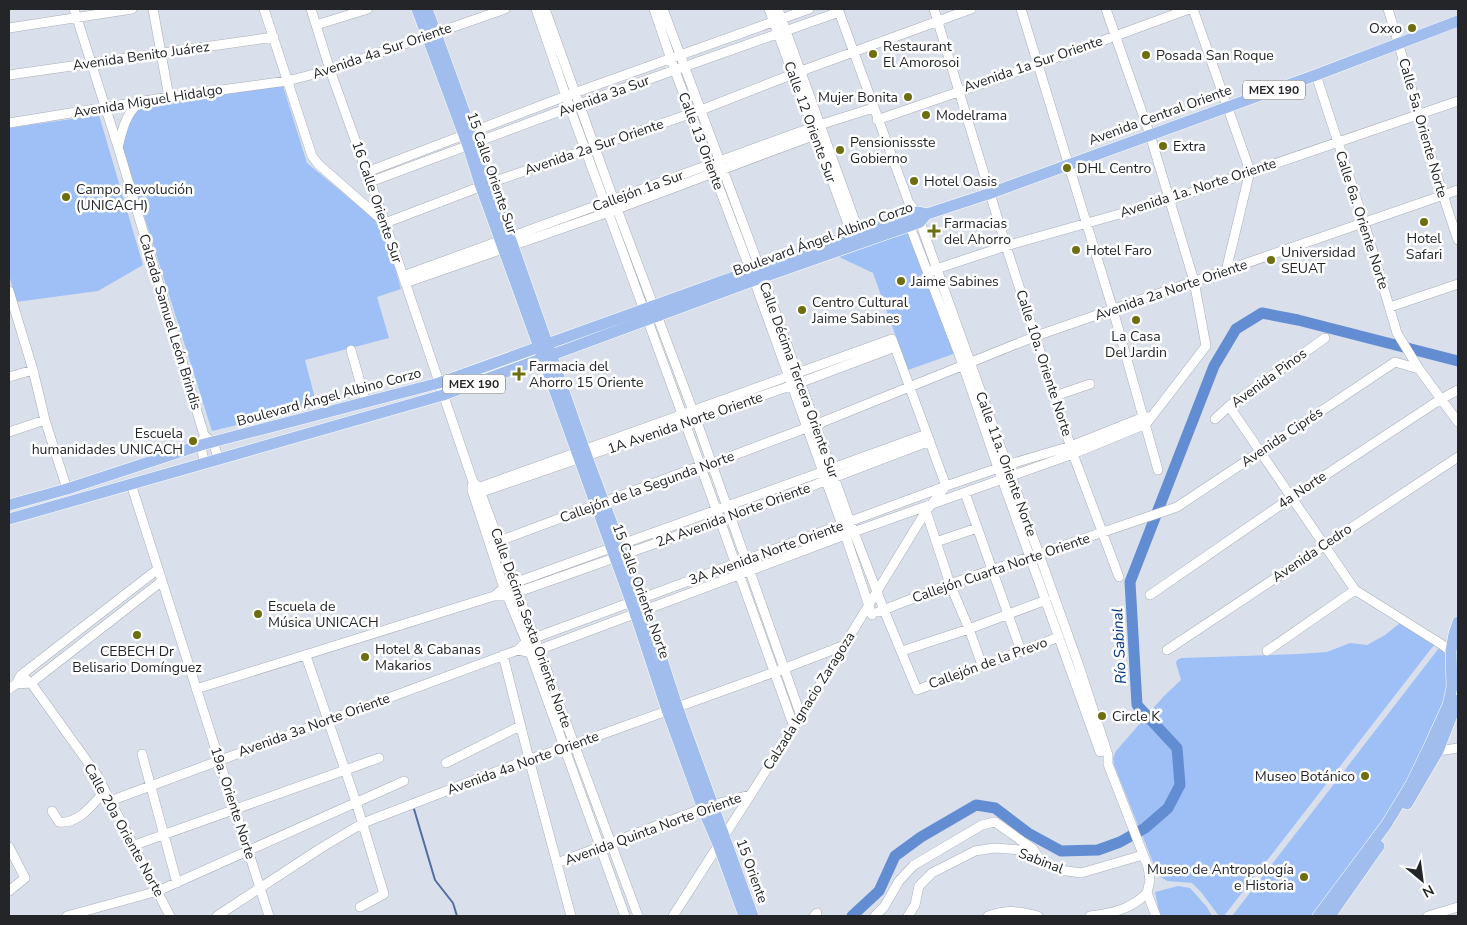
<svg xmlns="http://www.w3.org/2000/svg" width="1467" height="925" font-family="'Nunito Sans',sans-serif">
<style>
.green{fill:#9fc0f6}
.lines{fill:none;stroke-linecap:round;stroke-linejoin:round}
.stream{stroke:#506ea0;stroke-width:2}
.river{stroke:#638dd3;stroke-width:11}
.minor-casing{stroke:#a8aeb8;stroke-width:10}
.major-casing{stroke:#fff;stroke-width:12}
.minor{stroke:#fff;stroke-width:9}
.major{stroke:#a1bded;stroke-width:11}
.poi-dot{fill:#6d6e10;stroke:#fff;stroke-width:2}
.labels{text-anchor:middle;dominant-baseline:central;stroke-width:5;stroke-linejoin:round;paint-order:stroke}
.shield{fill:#fff;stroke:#656669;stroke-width:1}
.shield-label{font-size:12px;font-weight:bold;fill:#232529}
.poi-label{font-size:14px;fill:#232529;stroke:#fff;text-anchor:start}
.street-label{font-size:14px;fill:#232529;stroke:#fff}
.water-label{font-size:15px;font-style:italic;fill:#003283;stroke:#fff}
</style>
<rect width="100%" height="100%" fill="#dae0eb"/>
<path class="green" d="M283 86 307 163 383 226 401 289 377 297 389 338 305 360 317 406 212 431 122 146 129 120 141 106Z
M99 115 143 265 98 291 16 302 9 274V128Z
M911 231 956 353 908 370 873 273 839 257Z
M1400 623 1434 645 1224 916H1219L1201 892 1192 883 1167 881 1158 875 1114 765 1113 758 1116 751 1164 696 1181 680 1176 663 1177 660 1181 658 1298 654 1327 652 1350 643 1367 645 1385 635Z
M1439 648 1448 653 1446 696 1410 781 1315 916H1232Z
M1178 886 1190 888 1207 907 1212 916H1160L1155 892Z"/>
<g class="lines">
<path class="stream" d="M414 809 435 880 453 903 457 916"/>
<path class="river" d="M852 916 879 891 895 856 921 837 976 805 995 808 1028 833 1061 851 1098 850 1120 842 1145 828 1168 808 1180 785 1177 748 1137 705 1130 582 1214 366 1236 329 1262 313 1298 320 1458 361"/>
<g class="minor-casing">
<path id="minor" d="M74 9 118 147 204 435 213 443 219 459
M153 9 169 97
M264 9 312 156 318 164 383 221
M311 9 330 70 385 223 473 482 479 488 638 916
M536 9 570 108 682 414 794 727
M545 9 617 209 696 419 801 716
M654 9 675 71 754 280 842 525 872 615
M663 9 763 277 850 522 884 610 917 690 1059 637
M769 9 852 235
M778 9 859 232
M838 9 909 203 917 212 920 222 1078 663 1108 755V764L1148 867 1150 880 1147 893
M934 9 1006 246 1073 454 1119 577
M1021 9 1113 310 1158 470
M1193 9 1250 171 1226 271
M1388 9C1412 86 1431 164 1458 240
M316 25 368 9
M9 28 132 9
M9 75 274 37
M1316 75 1364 222 1397 333 1419 369 1458 422
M877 120 1039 64 1189 9
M9 123 169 97 287 81 330 70 505 9
M118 147C123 128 125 116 139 102
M367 172 566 96 809 9
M370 182 579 104 839 12
M908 221 963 365 998 468 1100 752
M385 223 490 183 701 110 793 74 971 9
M930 271 1006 246 1169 200 1458 101
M403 276 813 127 873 108
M405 283 609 212 823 132
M9 291 33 370 45 420 67 489
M1390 307 1458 284
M351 350 366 403
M9 377 33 370
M1055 396 1090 384
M1229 406 1355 590 1441 644 1458 657
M1215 419 1229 406 1325 338
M815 425 1036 336 1458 190
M9 432 45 420
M202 440 201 448 205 463
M131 484 269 916
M472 486V490L504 588 526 641 625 916
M472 490 892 339 946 486 926 511 801 716 673 916
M965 493 1021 651
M476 494 799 383 895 347
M926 511 950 584 969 629 982 665
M936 542 977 528
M494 543 700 466 711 464 806 428
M1150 595 1292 497 1441 399 1458 390
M494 596 504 588 514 583 927 434
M878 612 950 584 1177 507 1395 362 1419 369
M518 650 530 653 845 535 1073 454 1146 424 1206 346 1194 281 1150 135 1106 9
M1167 650 1458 457
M902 651 969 629 1046 600
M1267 651 1355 590
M503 655 529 759 571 916
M306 656 356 802 384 894 360 907
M21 675 31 683 97 775 170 916
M18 680 21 675 158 569
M9 689 16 684 31 683 162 581
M196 689 494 596H507L730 517 930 441
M1434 750 1438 751 1458 748
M142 754 177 883
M446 763 520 726
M110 801 518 650 526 641 946 486 1007 465 1071 446 1144 417H1151
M52 811 59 822C78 825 94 803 105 791
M132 846 379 758
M9 847 25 878 9 891
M557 863 712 805 750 795
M1147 893 1156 916
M67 916 158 891 404 781
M217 916 321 848 363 823 529 759 564 748 783 669 845 645
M814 916 817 913
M875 916 884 907 899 881 914 865 982 825 995 822 1033 849 1039 858
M908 916 915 905 919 886 932 873 975 851 994 848 1020 850 1060 870 1081 873 1143 855
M988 916C1007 909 1018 911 1038 916
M1090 916C1112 913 1130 910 1147 893
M1428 916 1458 907"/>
</g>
<g class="major-casing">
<path id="major" d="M417 9 468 146 481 187 635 613 667 710 703 809 718 844 744 916
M427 9 513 246 587 457 658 647 677 706 753 916
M9 505 67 489 201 445 439 383 859 232 917 212 927 214
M9 519 443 395 763 277 909 226 920 222 927 214 991 193 1316 75 1458 21
M1407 804 1438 751 1458 700
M1318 916 1386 825 1411 784 1428 749 1448 705 1452 687 1451 651 1454 634 1458 622
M1330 916 1379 846"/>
</g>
<use href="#minor" class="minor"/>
<use href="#major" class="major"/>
</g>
<g class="poi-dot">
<circle cx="1412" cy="28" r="5"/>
<circle cx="873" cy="54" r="5"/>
<circle cx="1146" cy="55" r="5"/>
<circle cx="908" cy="97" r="5"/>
<circle cx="926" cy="115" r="5"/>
<circle cx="1163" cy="146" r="5"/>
<circle cx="840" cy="150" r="5"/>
<circle cx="1067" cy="168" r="5"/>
<circle cx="914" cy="181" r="5"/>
<circle cx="66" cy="197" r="5"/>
<circle cx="1424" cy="222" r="5"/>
<path d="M931.5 223.5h5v5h5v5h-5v5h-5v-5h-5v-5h5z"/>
<circle cx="1076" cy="250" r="5"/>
<circle cx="1271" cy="260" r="5"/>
<circle cx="901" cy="281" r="5"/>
<circle cx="802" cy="310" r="5"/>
<circle cx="1136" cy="320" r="5"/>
<path d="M516.5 366.5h5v5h5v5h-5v5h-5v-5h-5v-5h5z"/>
<circle cx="193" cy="441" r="5"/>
<circle cx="258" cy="614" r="5"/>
<circle cx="137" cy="635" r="5"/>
<circle cx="365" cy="657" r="5"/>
<circle cx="1102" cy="716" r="5"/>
<circle cx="1365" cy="776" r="5"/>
<circle cx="1304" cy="877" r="5"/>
</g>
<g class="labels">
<g class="shield">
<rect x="1243" y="80.5" width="62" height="19" rx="4"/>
<rect x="443" y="374.5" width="62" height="19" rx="4"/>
</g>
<g class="shield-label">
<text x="1274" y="90">MEX 190</text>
<text x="474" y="384">MEX 190</text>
</g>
<g class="poi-label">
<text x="1402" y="28" text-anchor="end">Oxxo</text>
<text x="883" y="46">Restaurant<tspan x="883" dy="16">El Amorosoi</tspan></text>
<text x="1156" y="55">Posada San Roque</text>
<text x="898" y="97" text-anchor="end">Mujer Bonita</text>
<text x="936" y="115">Modelrama</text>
<text x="850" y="142">Pensionissste<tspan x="850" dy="16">Gobierno</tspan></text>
<text x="1173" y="146">Extra</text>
<text x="1077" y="168">DHL Centro</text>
<text x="924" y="181">Hotel Oasis</text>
<text x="76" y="189">Campo Revolución<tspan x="76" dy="16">(UNICACH)</tspan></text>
<text x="944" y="223">Farmacias<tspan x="944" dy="16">del Ahorro</tspan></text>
<text x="1424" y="238" text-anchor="middle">Hotel<tspan x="1424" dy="16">Safari</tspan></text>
<text x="1086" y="250">Hotel Faro</text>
<text x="1281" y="252">Universidad<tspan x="1281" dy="16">SEUAT</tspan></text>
<text x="911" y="281">Jaime Sabines</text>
<text x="812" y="302">Centro Cultural<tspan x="812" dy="16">Jaime Sabines</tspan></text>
<text x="1136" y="336" text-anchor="middle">La Casa<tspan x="1136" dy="16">Del Jardin</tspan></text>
<text x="529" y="366">Farmacia del<tspan x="529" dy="16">Ahorro 15 Oriente</tspan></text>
<text x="183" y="433" text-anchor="end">Escuela<tspan x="183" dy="16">humanidades UNICACH</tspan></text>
<text x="268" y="606">Escuela de<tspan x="268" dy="16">Música UNICACH</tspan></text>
<text x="375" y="649">Hotel &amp; Cabanas<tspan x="375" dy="16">Makarios</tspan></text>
<text x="137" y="651" text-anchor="middle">CEBECH Dr<tspan x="137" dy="16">Belisario Domínguez</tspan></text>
<text x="1112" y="716">Circle K</text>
<text x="1355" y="776" text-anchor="end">Museo Botánico</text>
<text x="1294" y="869" text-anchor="end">Museo de Antropología<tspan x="1294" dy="16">e Historia</tspan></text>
</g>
<g class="street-label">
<text transform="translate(382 51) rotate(-19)">Avenida 4a Sur Oriente</text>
<text transform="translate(141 56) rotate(-8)">Avenida Benito Juárez</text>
<text transform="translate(1033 64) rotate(-19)">Avenida 1a Sur Oriente</text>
<text transform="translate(604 96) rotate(-20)">Avenida 3a Sur</text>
<text transform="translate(148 101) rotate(-9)">Avenida Miguel Hidalgo</text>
<text transform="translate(1160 115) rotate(-20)">Avenida Central Oriente</text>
<text transform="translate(810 122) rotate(70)">Calle 12 Oriente Sur</text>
<text transform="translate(1423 128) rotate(74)">Calle 5a. Oriente Norte</text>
<text transform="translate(701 141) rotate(69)">Calle 13 Oriente</text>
<text transform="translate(594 147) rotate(-19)">Avenida 2a Sur Oriente</text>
<text transform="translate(492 173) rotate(71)">15 Calle Oriente Sur</text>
<text transform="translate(1198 188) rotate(-18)">Avenida 1a. Norte Oriente</text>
<text transform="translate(638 191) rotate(-20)">Callejón 1a Sur</text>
<text transform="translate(377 202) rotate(71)">16 Calle Oriente Sur</text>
<text transform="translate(1362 220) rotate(72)">Calle 6a. Oriente Norte</text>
<text transform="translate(823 239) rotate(-20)">Boulevard Ángel Albino Corzo</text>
<text transform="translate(1171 290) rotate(-19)">Avenida 2a Norte Oriente</text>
<text transform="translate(170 322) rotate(73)">Calzada Samuel León Brindis</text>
<text transform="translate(1044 363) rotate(72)">Calle 10a. Oriente Norte</text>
<text transform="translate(1269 378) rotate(-36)">Avenida Pinos</text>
<text transform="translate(799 380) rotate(70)">Calle Décima Tercera Oriente Sur</text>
<text transform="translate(329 397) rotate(-15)">Boulevard Ángel Albino Corzo</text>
<text transform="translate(685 423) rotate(-19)">1A Avenida Norte Oriente</text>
<text transform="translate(1282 437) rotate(-34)">Avenida Ciprés</text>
<text transform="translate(1006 464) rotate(70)">Calle 11a. Oriente Norte</text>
<text transform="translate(647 487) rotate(-20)">Callejón de la Segunda Norte</text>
<text transform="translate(1302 490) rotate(-34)">4a Norte</text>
<text transform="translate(733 515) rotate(-20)">2A Avenida Norte Oriente</text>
<text transform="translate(766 553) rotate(-20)">3A Avenida Norte Oriente</text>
<text transform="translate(1312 553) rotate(-34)">Avenida Cedro</text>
<text transform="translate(1001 568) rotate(-19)">Callejón Cuarta Norte Oriente</text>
<text transform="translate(641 591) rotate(70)">15 Calle Oriente Norte</text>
<text transform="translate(531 628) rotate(70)">Calle Décima Sexta Oriente Norte</text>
<text transform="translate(988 663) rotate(-20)">Callejón de la Prevo</text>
<text transform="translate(809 701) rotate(-58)">Calzada Ignacio Zaragoza</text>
<text transform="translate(314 725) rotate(-20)">Avenida 3a Norte Oriente</text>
<text transform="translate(523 763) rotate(-20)">Avenida 4a Norte Oriente</text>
<text transform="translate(233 803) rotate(72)">19a. Oriente Norte</text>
<text transform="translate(653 829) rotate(-20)">Avenida Quinta Norte Oriente</text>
<text transform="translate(124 830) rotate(61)">Calle 20a Oriente Norte</text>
<text transform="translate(1041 861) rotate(21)">Sabinal</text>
<text transform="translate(752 871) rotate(70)">15 Oriente</text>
</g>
<g class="water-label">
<text transform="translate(1119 646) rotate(-93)">Río Sabinal</text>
</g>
</g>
<rect width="1467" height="925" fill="none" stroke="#232529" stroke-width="20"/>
<g transform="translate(1422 880) rotate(151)" stroke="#ffffff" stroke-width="4" paint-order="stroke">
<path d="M0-4L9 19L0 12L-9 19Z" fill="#232529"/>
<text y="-8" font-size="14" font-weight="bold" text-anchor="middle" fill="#232529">N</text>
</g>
</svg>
